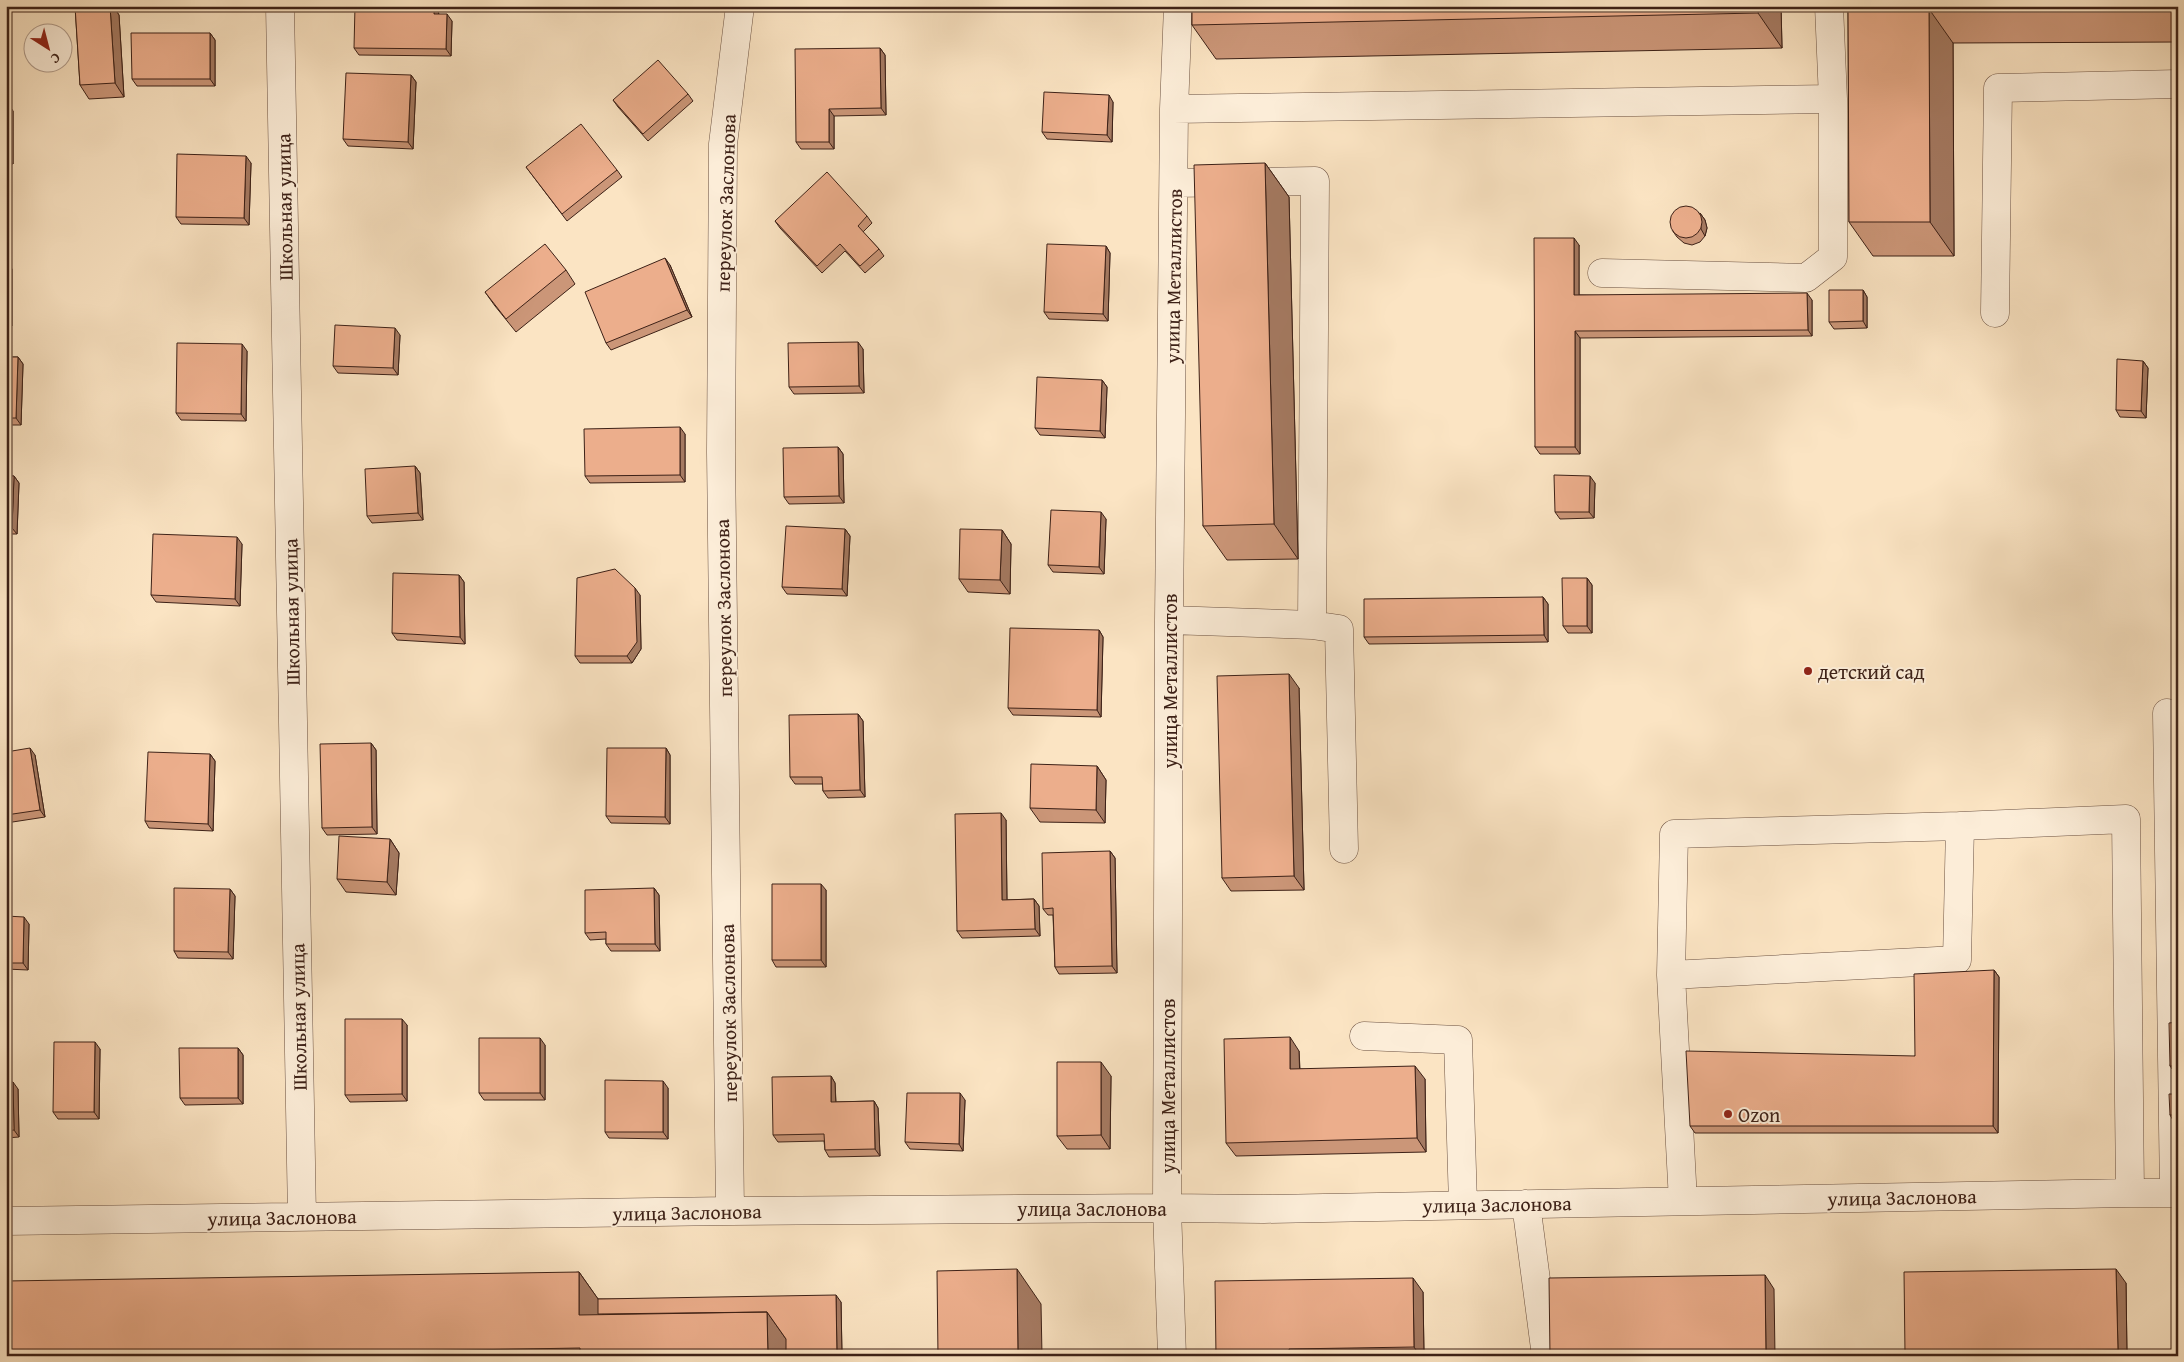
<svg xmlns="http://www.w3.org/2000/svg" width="2184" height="1362" font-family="'Gentium Book Plus',serif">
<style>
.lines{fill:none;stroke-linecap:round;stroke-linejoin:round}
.minor-casing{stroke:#6c5242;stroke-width:29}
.minor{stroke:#fcedd8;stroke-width:28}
.wall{fill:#cb9678;stroke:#3d2117}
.shaded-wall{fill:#a57a62;stroke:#3d2117}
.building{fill:#ecae8c;stroke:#3d2117}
.poi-dot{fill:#8f2418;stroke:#fcedd8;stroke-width:2}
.labels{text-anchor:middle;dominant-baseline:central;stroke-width:4;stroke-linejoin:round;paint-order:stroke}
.street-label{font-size:20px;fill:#3d2117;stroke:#fcedd8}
.poi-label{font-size:20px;fill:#3d2117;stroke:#fcedd8;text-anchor:start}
</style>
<rect width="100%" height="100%" fill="#fbe4c3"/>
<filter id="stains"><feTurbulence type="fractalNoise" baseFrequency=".004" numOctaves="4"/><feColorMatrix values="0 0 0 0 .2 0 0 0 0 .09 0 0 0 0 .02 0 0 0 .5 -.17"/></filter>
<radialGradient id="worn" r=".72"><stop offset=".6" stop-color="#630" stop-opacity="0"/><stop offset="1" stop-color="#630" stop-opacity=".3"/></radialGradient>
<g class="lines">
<g class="minor-casing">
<path id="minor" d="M280 6 302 1217
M1174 109 1833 99 1829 6
M1174 183 1315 181 1312 625
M1602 273 1806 278 1833 257V99
M1995 313 1998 88 2178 84
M1169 620 1312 625 1339 629 1344 849
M2167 713 2174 1193
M1671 975 1674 834 1960 826
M1364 1036 1458 1040 1463 1204
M1683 1201 1671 975 1957 960 1960 826 2126 819 2130 1193
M1526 1204 1546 1356
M730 1211 721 452 723 144 740 6
M6 1221 730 1211 1167 1208 1264 1209 2130 1193H2178
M1172 1356 1167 1208 1169 620 1174 109 1178 6"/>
</g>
<use href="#minor" class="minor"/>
</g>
<path class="wall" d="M75 6H113L119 15 124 97 89 99 80 85Z
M1192 6H1781L1782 48 1216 59 1192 25Z
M1848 6H2178V42L1953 43 1954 256H1873L1849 222Z
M439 14 452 21 451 56 359 55 354 48Z
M210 33 215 40V86H137L132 79Z
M880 48 885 55 886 115 834 116V149H801L796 142Z
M411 75 416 82 413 149 348 146 343 139Z
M688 94 693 101 648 141 618 107 613 100Z
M1113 102 1112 142 1047 139 1042 132Z
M6 104H8L13 111V164H6Z
M251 163 249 225 181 224 176 217Z
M1265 163 1289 197 1298 559 1227 560 1203 526Z
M526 167 617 170 622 177 567 221Z
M1700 213 1705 220 1707 228 1705 236 1700 242 1692 245 1684 243 1677 237 1672 230Z
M867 216 872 223 863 232 879 249 884 256 865 273 845 251 822 273 780 228 775 221Z
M1579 245V295L1812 300V336L1580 338V454H1540L1535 447Z
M1106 246 1110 253 1108 321 1049 319 1044 312Z
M6 262 12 269V326H6Z
M670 265 692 317 611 350 606 343Z
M566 270 575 284 516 332 495 306 485 292Z
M1863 290 1867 297V328L1834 329 1829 322Z
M400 335 398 375 338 373 333 366Z
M863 349 864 393 794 394 789 387Z
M247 351 246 421 181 420 176 413Z
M6 357H18L23 364 21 425H6Z
M2143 361 2148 368 2146 418 2120 417 2116 410Z
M1102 380 1107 387 1105 438 1040 435 1035 428Z
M685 434V482L590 483 585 476Z
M838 447 843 454 844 503 789 504 784 497Z
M415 466 420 473 423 520 372 523 367 516Z
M6 476H14L19 483 17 534H6Z
M1595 483 1594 518 1560 519 1555 512Z
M1106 519 1104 574 1053 572 1048 565Z
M845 529 850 536 847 596 787 594 782 587Z
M1002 530 1011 544 1010 594 968 592 959 579Z
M242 544 240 606 156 602 151 595Z
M459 575 464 582 465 644 397 640 392 633Z
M1587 578 1592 585V633H1568L1563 626Z
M640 595 641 649 632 663H580L575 656Z
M1543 597 1548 604V642L1369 644 1364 637Z
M1099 630 1103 637 1101 717 1013 715 1008 708Z
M1299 688 1304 890 1231 891 1222 878Z
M858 714 863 721 865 797 828 798 823 791V784H795L790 777Z
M371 743 376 750 377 834 327 835 322 828Z
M666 748 670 755V824L611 823 606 816Z
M6 752 35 755 45 817 6 823Z
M210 754 215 761 213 831 149 828 145 821Z
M1097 766 1106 780 1105 823 1040 822 1030 808Z
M1006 820 1007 900 1034 899 1039 906 1040 936 962 938 957 931Z
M390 839 399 853 396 895 346 892 337 879Z
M1110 851 1115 858 1117 973 1059 974 1055 967 1053 915H1048L1043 909Z
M654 888 659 895 660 951H611L606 944V939L590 940 585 933Z
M230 889 235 896 233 959 178 958 174 951Z
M826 890V967H776L772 960Z
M6 916 29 924 28 970 6 969Z
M1994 970 1999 977 1998 1133H1695L1690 1126 1915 1056Z
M2178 1022V1073H2175L2170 1066Z
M407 1025V1101L350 1102 345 1095Z
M545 1045V1100H484L479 1093Z
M238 1048 243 1055V1104L185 1105 180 1098Z
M100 1049 99 1119H58L53 1112Z
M1299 1051 1300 1069 1425 1079 1426 1152 1236 1156 1226 1143Z
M831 1076 835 1083 836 1102 874 1101 878 1108 880 1156 829 1157 825 1150 824 1141 778 1142 773 1135Z
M1111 1076 1110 1149H1067L1057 1136Z
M6 1082 18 1089 19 1137 6 1138Z
M668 1088V1139L609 1138 605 1132Z
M2178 1094V1122H2174L2170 1115Z
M965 1100 963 1151 910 1149 905 1142Z
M579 1272 598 1299 841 1302 842 1356H6Z
M2126 1283 2127 1356H1907L1905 1353Z
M1423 1292 1424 1356H1216Z"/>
<path class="shaded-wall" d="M110 6H113L119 15 124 97 115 83Z
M434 6H439L438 21 434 14Z
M1758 6H1781L1782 48 1758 13Z
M1929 9 1953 43 1954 256 1930 222Z
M447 14 452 21 451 56 446 49Z
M210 33 215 40V86L210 79Z
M880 48 885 55 886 115 881 108Z
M411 75 416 82 413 149 408 142Z
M1109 95 1113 102 1112 142 1107 135Z
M8 104 13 111V164L8 157Z
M829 109 834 116V149L829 142Z
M246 156 251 163 249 225 244 218Z
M1265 163 1289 197 1298 559 1274 524Z
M1700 213 1705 220 1707 228 1705 236 1701 229Z
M1574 238 1579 245V302L1574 295Z
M1106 246 1110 253 1108 321 1103 314Z
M665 258 670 265 692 317 687 310Z
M7 262 12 269V326L7 319Z
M1863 290 1867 297V328L1863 321Z
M1807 293 1812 300V336L1808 330Z
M395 328 400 335 398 375 393 368Z
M1575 331 1580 338V454L1575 447Z
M858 342 863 349 864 393 859 386Z
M242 344 247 351 246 421 241 414Z
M18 357 23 364 21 425 16 418Z
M2143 361 2148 368 2146 418 2141 411Z
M1102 380 1107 387 1105 438 1100 431Z
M680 427 685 434V482L680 475Z
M838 447 843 454 844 503 839 496Z
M415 466 420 473 423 520 418 513Z
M14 476 19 483 17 534 12 528Z
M1590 476 1595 483 1594 518 1589 512Z
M1101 512 1106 519 1104 574 1099 567Z
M845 529 850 536 847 596 842 589Z
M1002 530 1011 544 1010 594 1000 580Z
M237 537 242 544 240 606 235 599Z
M459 575 464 582 465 644 460 637Z
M1587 578 1592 585V633L1587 626Z
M635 588 640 595 641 649 632 663 627 656Z
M1543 597 1548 604V642L1544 635Z
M6 618 9 621 8 679 6 677Z
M1099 630 1103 637 1101 717 1097 710Z
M1289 674 1299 688 1304 890 1294 876Z
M858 714 863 721 865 797 860 790Z
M371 743 376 750 377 834 372 827Z
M30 748 35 755 45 817 40 810Z
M666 748 670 755V824L665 817Z
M210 754 215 761 213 831 208 824Z
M1097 766 1106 780 1105 823 1096 810Z
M1001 813 1006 820 1007 907 1002 900Z
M390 839 399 853 396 895 387 882Z
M1110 851 1115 858 1117 973 1112 966Z
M821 884 826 890V967L821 960Z
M654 888 659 895 660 951 655 944Z
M230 889 235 896 233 959 228 952Z
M1034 899 1039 906 1040 936 1035 929Z
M24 917 29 924 28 970 23 963Z
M1994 970 1999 977 1998 1133 1993 1126Z
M402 1019 407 1025V1101L402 1094Z
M1290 1037 1299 1051 1300 1082 1290 1069Z
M540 1038 545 1045V1100L540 1093Z
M95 1042 100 1049 99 1119 94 1112Z
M238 1048 243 1055V1104L238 1098Z
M1101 1062 1111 1076 1110 1149 1101 1135Z
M1415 1066 1425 1079 1426 1152 1417 1138Z
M831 1076 835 1083 836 1109 831 1102Z
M663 1081 668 1088V1139L663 1132Z
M13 1082 18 1089 19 1137 14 1130Z
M960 1093 965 1100 963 1151 959 1144Z
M874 1101 878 1108 880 1156 875 1149Z
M1017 1269 1041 1304 1042 1356H1018Z
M2116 1269 2126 1283 2127 1356H2121L2118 1350Z
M579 1272 603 1306V1342L579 1315Z
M1765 1275 1774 1289 1775 1356 1766 1355Z
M1413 1278 1423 1292 1424 1356H1420L1414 1347Z
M836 1295 841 1302 842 1356H837Z
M767 1312 791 1346V1356H768Z
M1289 1349 1293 1356H1289Z"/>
<path class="building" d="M75 6H110L115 83 80 85Z
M355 6H434V14H447L446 49 354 48Z
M1192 6H1758V13L1192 25Z
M1848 6H2178V31L2177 7 1929 9 1930 222H1849Z
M131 33H210V79H132Z
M880 48 881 108 829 109V142H796L795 49Z
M658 60 688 94 643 134 613 100Z
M346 73 411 75 408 142 343 139Z
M1044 92 1109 95 1107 135 1042 132Z
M6 104H8V157H6Z
M581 124 617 170 562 214 526 167Z
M177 154 246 156 244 218 176 217Z
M1265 163 1274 524 1203 526 1194 165Z
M827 172 867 216 858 226 879 249 860 266 840 244 817 266 775 221Z
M1670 222a16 16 0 1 1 32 0a16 16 0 1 1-32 0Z
M1534 238H1574V295L1807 293 1808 330 1575 331V447H1535Z
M545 244 566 270 506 319 485 292Z
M1047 244 1106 246 1103 314 1044 312Z
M665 258 687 310 606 343 585 292Z
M6 262H7V319H6Z
M1829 290H1863V321L1829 322Z
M335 325 395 328 393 368 333 366Z
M858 342 859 386 789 387 788 343Z
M177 343 242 344 241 414 176 413Z
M6 357H18L16 418H6Z
M2117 359 2143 361 2141 411 2116 410Z
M1037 377 1102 380 1100 431 1035 428Z
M680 427V475L585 476 584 429Z
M838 447 839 496 784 497 783 448Z
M415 466 418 513 367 516 365 469Z
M1554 475 1590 476 1589 512H1555Z
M6 476H14L12 528 6 527Z
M1051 510 1101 512 1099 567 1048 565Z
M786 526 845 529 842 589 782 587Z
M960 529 1002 530 1000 580 959 579Z
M153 534 237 537 235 599 151 595Z
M615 569 635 588 637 642 627 656H575L577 578Z
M393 573 459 575 460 637 392 633Z
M1562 578H1587V626H1563Z
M1543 597 1544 635 1364 637V599Z
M1010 628 1099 630 1097 710 1008 708Z
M1289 674 1294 876 1222 878 1217 676Z
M858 714 860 790 823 791 822 777H790L789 715Z
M371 743 372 827 322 828 320 744Z
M30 748 40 810 6 815V752Z
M607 748H666L665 817 606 816Z
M148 752 210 754 208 824 145 821Z
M1031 764 1097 766 1096 810 1030 808Z
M1001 813 1002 900 1034 899 1035 929 957 931 955 814Z
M339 836 390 839 387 882 337 879Z
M1110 851 1112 966 1055 967 1053 908 1043 909 1042 853Z
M772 884H821V960H772Z
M174 888 230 889 228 952 174 951Z
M654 888 655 944H606V932L585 933V890Z
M6 916 24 917 23 963H6Z
M1994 970 1993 1126H1690L1686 1051 1915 1056 1914 974Z
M345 1019H402V1094L345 1095Z
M2178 1022V1066H2170L2169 1023Z
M1290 1037V1069L1415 1066 1417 1138 1226 1143 1224 1039Z
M479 1038H540V1093H479Z
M54 1042H95L94 1112H53Z
M179 1048H238V1098H180Z
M1057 1062H1101V1135L1057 1136Z
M831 1076V1102L874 1101 875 1149 825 1150 824 1134 773 1135 772 1077Z
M605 1080 663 1081V1132H605Z
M6 1082H13L14 1130 6 1131Z
M907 1093H960L959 1144 905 1142Z
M2169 1094H2178V1115H2170Z
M1017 1269 1018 1356H938L937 1271Z
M2116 1269 2118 1350 1905 1353 1904 1272Z
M579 1272V1315L767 1312 768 1356H580V1348L118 1356H6V1281Z
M1765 1275 1766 1355 1550 1356 1549 1278Z
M1413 1278 1414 1347 1289 1349V1356H1216L1215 1281Z
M836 1295 837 1356H786V1339L767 1312 598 1314V1299Z"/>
<g class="poi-dot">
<circle cx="1808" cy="671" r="5"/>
<circle cx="1728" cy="1114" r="5"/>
</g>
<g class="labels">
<g class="street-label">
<text transform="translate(725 203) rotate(-88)">переулок Заслонова</text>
<text transform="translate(284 207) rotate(-91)">Школьная улица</text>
<text transform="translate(1173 276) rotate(-89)">улица Металлистов</text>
<text transform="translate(723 608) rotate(-91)">переулок Заслонова</text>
<text transform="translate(291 612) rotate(-91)">Школьная улица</text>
<text transform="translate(1169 681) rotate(-90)">улица Металлистов</text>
<text transform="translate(728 1013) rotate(-91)">переулок Заслонова</text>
<text transform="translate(298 1017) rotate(-91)">Школьная улица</text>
<text transform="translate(1167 1086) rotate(-90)">улица Металлистов</text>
<text transform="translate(1902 1197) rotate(-1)">улица Заслонова</text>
<text transform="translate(1497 1204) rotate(-1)">улица Заслонова</text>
<text x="1092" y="1208">улица Заслонова</text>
<text transform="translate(687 1212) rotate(-1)">улица Заслонова</text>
<text transform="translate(282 1217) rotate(-1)">улица Заслонова</text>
</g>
<g class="poi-label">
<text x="1818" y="671">детский сад</text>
<text x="1738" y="1114">Ozon</text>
</g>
</g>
<rect width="2184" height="1362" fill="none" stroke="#fbe4c3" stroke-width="25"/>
<rect x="8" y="8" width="2169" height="1347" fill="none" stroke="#3d2117" stroke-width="2.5"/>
<rect x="12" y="12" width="2159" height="1337" fill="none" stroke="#3d2117"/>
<g transform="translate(48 48) rotate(144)"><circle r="24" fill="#fcedd8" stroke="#b09b8b"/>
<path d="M0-4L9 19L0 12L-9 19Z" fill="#8f2418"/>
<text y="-8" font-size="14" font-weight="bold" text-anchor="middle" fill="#3d2117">С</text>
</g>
<rect width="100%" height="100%" filter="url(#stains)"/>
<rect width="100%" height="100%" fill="url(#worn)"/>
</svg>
